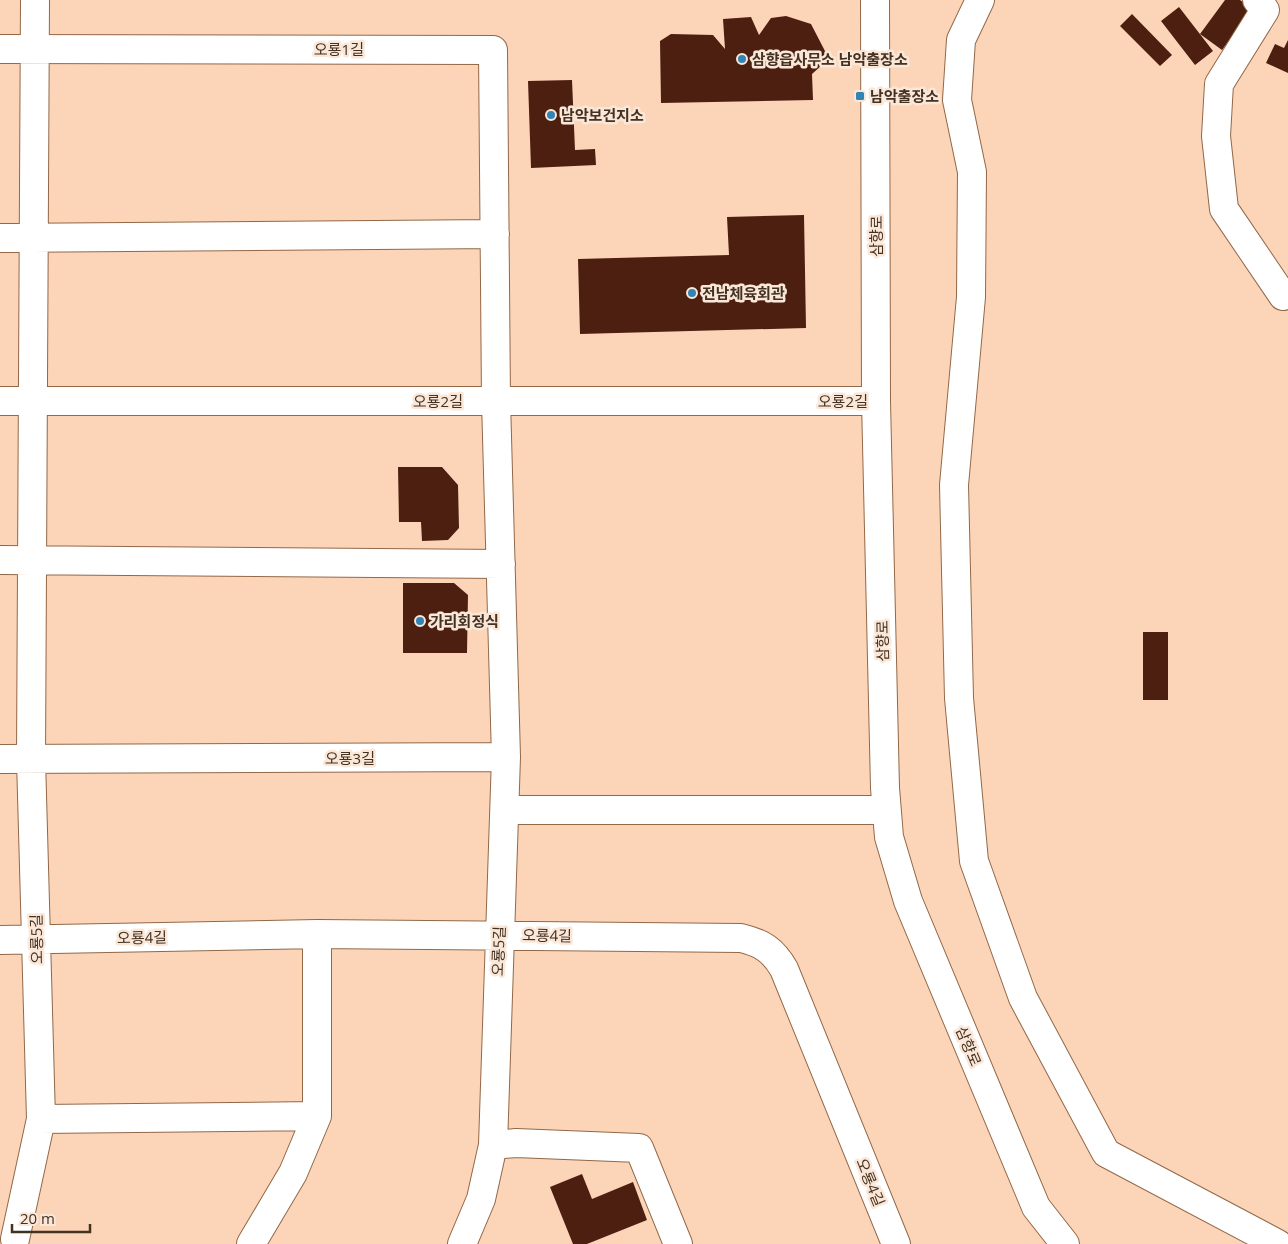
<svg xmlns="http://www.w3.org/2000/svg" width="1288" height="1244" font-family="'Open Sans','Noto Sans KR',sans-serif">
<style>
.building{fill:#4c1f11}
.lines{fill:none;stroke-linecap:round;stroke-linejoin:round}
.minor-casing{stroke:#926847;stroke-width:30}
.minor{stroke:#fff;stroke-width:28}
.poi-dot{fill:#3184b4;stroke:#fae7d8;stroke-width:2}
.labels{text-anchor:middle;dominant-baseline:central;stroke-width:5;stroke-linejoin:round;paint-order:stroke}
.street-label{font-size:15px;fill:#433122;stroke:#fae7d8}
.poi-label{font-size:15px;font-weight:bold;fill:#433122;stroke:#fae7d8;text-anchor:start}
</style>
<rect width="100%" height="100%" fill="#fcd5b9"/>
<path class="building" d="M1225 0H1240L1252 9 1222 50 1200 34Z
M1179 7 1213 51 1195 65 1161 21Z
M1132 14 1172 55 1160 66 1120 26Z
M786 16 811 24 826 53 822 65 812 74 813 100 661 103 660 41 671 34 713 35 725 49 723 19 751 17 759 35 771 18Z
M1288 40V73L1266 63 1275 44 1284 48Z
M572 80 575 150 595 149 596 165 531 168 528 81Z
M804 215 806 328 580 334 578 259 729 255 727 217Z
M398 467H442L458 485 459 528 448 540 422 541 421 522H399Z
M403 583H454L468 595 467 653H403Z
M1143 632H1168V700H1143Z
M582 1174 592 1199 633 1182 647 1220 587 1244H573L550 1187Z"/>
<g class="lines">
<g class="minor-casing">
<path id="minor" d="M875 0 876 401 885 788 889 837 908 901 1036 1207 1065 1244
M980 0 961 40 957 100 972 172 971 297 954 485 959 698 974 861 1023 998 1106 1153 1278 1244
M1257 0 1265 10 1219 84 1216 136 1224 209 1283 296
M0 49 493 50 496 401 506 757 493 1145 481 1199 462 1244
M0 238 495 234
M0 401H876
M0 560 501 564
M0 759 506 757
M505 810H886
M0 940 317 934 741 938C762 943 773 950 784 969L896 1244
M41 1119 317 1116
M493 1145 516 1143 639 1148 678 1244
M15 1239 41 1119 31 759 35 0
M251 1244 293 1173 317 1116V934"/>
</g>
<use href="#minor" class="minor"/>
</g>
<g class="poi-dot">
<circle cx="742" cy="59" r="5"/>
<rect x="855" y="91" width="10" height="10" rx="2.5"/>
<circle cx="551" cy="115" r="5"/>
<circle cx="692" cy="293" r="5"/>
<circle cx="420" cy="621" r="5"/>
</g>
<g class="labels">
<g class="street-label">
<text x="339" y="49">오룡1길</text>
<text transform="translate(876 236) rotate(-90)">삼향로</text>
<text x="438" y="401">오룡2길</text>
<text x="843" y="401">오룡2길</text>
<text transform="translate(882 641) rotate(-91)">삼향로</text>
<text x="350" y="758">오룡3길</text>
<text transform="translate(547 935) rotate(1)">오룡4길</text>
<text transform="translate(142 937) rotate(-1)">오룡4길</text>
<text transform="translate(36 939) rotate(-91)">오룡5길</text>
<text transform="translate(498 951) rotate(-88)">오룡5길</text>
<text transform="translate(969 1046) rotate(67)">삼향로</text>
<text transform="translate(871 1182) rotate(68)">오룡4길</text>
</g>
<g class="poi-label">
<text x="752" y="59">삼향읍사무소 남악출장소</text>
<text x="870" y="96">남악출장소</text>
<text x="561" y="115">남악보건지소</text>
<text x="702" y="293">전남체육회관</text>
<text x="430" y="621">가리회정식</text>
</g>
</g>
<path d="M12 1224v8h78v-8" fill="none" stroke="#433122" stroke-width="2.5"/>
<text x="20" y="1224" font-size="15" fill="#433122" stroke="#fae7d8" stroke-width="4" paint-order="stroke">20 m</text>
</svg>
